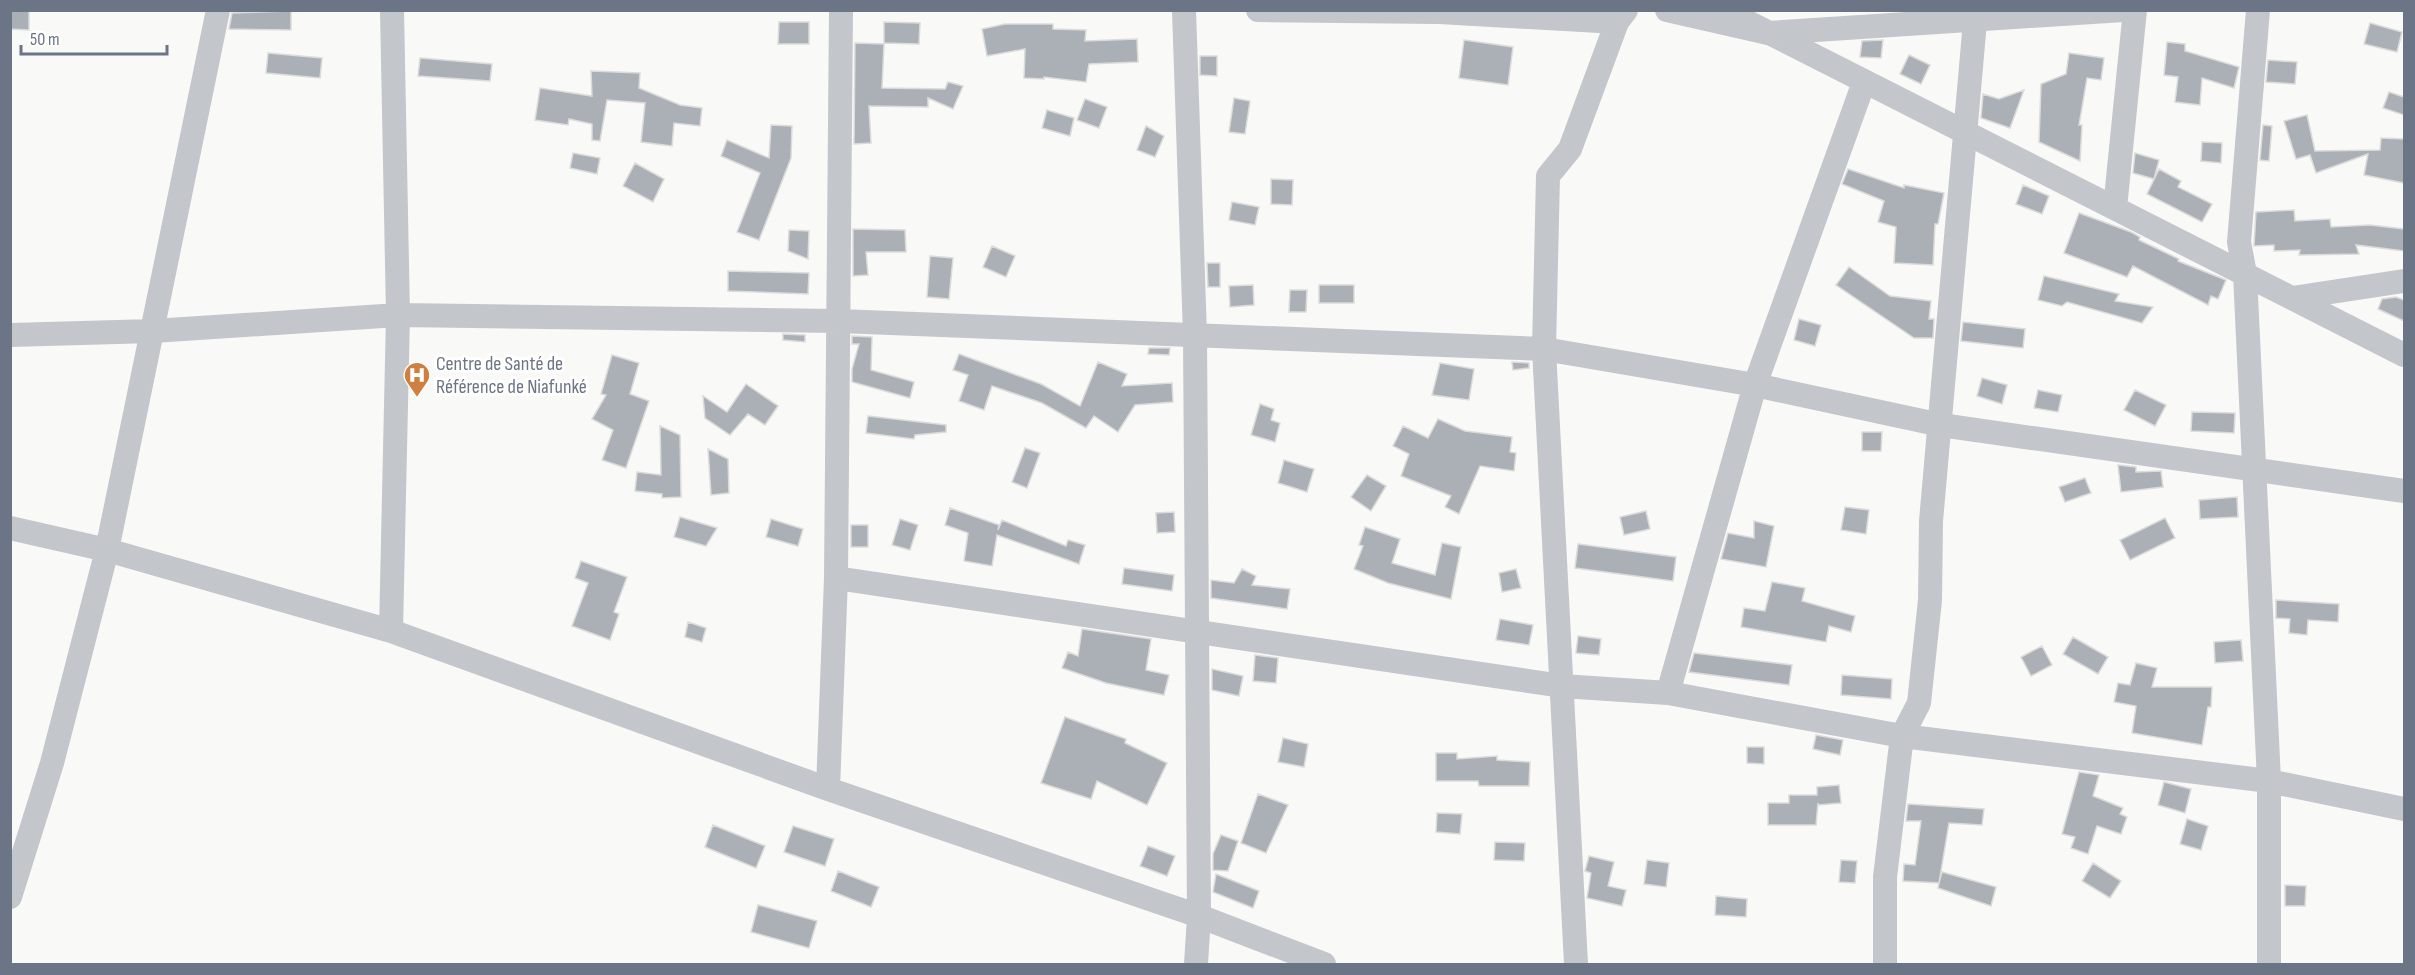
<svg xmlns="http://www.w3.org/2000/svg" width="2415" height="975" font-family="'Sofia Sans Condensed',sans-serif">
<style>
.building{fill:#abb0b7;stroke:#dbdbda;stroke-width:1.5}
.lines{fill:none;stroke-linecap:round;stroke-linejoin:round}
.minor{stroke:#c3c6ca;stroke-width:24}
.labels{text-anchor:middle;dominant-baseline:central;stroke-width:6;stroke-linejoin:round;paint-order:stroke}
.poi-label{font-size:20px;fill:#6c7585;stroke:#fff;text-anchor:start}
</style>
<rect width="100%" height="100%" fill="#f9f9f7"/>
<path class="building" d="M10 10H29V30L10 29Z
M291 11V30L229 29 232 13Z
M779 22H809V44H778Z
M884 22 920 23 919 44 884 43Z
M2370 23 2402 32 2397 52 2364 44Z
M1005 24H1053V29L1086 30 1085 41 1137 39 1138 62 1089 64 1086 82 1044 77V79L1024 78 1025 49 987 56 982 29Z
M1464 40 1513 47 1508 85 1459 78Z
M1883 40 1881 58 1860 57 1862 41Z
M2167 42 2185 44V51L2239 67 2234 88 2202 78 2200 105 2175 102 2178 77 2164 75Z
M855 43 884 44 882 88 945 89 948 82 963 86 953 109 928 98V107L869 106 871 143 854 144Z
M268 53 322 58 320 78 266 73Z
M2069 53 2104 58 2101 80 2087 78 2079 125H2082L2080 161 2039 142 2041 84 2066 74Z
M1909 55 1930 65 1921 84 1900 74Z
M1200 56H1217V76L1200 75Z
M420 58 492 64 490 81 418 76Z
M2268 60 2297 62 2295 84 2266 82Z
M591 71 640 73 639 88 680 105 702 108 700 126 674 123 672 146 641 142 645 103 607 100 600 141 592 140V124L569 119 568 125 535 120 540 88 592 96Z
M2024 90 2010 128 1981 118 1983 94 1999 99Z
M2389 92 2404 97V115L2383 108Z
M1234 98 1250 101 1245 134 1229 132Z
M1085 99 1107 107 1099 128 1077 120Z
M1047 110 1074 118 1070 136 1042 128Z
M2307 115 2315 151 2380 150 2381 138 2404 139V183L2364 175 2368 154 2316 173 2310 155 2296 159 2284 121Z
M771 125 792 126 791 158 759 240 737 232 760 173 721 156 727 140 769 158Z
M2263 125 2272 126 2269 161 2260 160Z
M1146 126 1164 136 1155 157 1137 150Z
M2202 142 2222 143 2221 163 2201 161Z
M573 153 600 158 597 174 570 168Z
M2135 153 2159 160 2154 179 2133 173Z
M635 163 664 179 653 202 623 186Z
M1848 169 1904 188V185L1944 193 1938 224H1935L1933 265 1894 263 1896 227 1878 222 1884 201 1842 184Z
M2159 169 2181 181 2178 187 2212 204 2202 222 2147 194Z
M1271 179 1293 180 1292 205 1271 204Z
M2023 185 2049 196 2042 214 2016 204Z
M1232 202 1259 207 1255 225 1229 220Z
M2294 210 2295 221 2330 219 2331 227 2370 225 2404 229V251L2356 245 2359 254 2299 255 2300 250 2274 251V245L2254 246 2256 212Z
M2079 213 2131 232 2140 237 2139 240 2179 259 2178 261 2226 280 2218 299 2211 296 2208 305 2133 266 2127 277 2064 253Z
M853 229 905 230 906 252H866L868 275 853 276Z
M789 230 809 231 808 259 788 251Z
M992 246 1015 256 1006 277 983 267Z
M930 256 953 258 949 299 927 297Z
M1207 263H1220V287H1208Z
M1849 267 1890 296 1931 301 1929 319H1934L1933 338H1914L1836 285Z
M728 271 809 273 808 294 728 291Z
M2044 276 2119 294 2115 301 2153 307 2142 323 2067 302 2062 306 2038 300Z
M1253 285 1254 305 1230 307 1229 286Z
M1319 285H1354V303H1319Z
M1290 290H1307L1306 312H1289Z
M2396 297 2404 300V321L2378 309 2382 299Z
M1799 319 1821 325 1815 346 1794 340Z
M1963 322 2025 329 2023 348 1961 341Z
M783 334 805 335V342L783 340Z
M852 336 872 337 871 370 914 382 910 398 852 382V369L859 344H852Z
M1149 348H1170L1169 355 1148 354Z
M959 354 1041 384 1080 406 1098 362 1127 374 1122 386 1172 383 1173 402 1135 405 1118 432 1094 416 1086 428 1042 403 992 386 984 410 959 401 968 375 953 370Z
M612 355 639 363 630 394 649 401 626 468 602 460 613 430 592 419 606 395 601 394Z
M1512 362 1529 363V368L1513 370Z
M1440 363 1474 369 1469 400 1432 395Z
M1982 378 2007 385 2002 404 1977 396Z
M746 384 778 406 765 425 748 414 730 435 705 418 703 396 727 412Z
M2038 390 2062 395 2058 412 2034 408Z
M2135 390 2166 405 2155 426 2124 410Z
M1260 404 1274 409 1271 420 1280 423 1275 442 1251 435Z
M2192 412 2235 413 2234 433 2191 431Z
M868 416 946 425V432L915 435 914 439 866 433Z
M1438 419 1465 431 1512 437 1510 452 1516 453 1514 471 1480 466 1459 514 1445 507 1451 496 1401 476 1409 454 1393 446 1403 426 1428 438Z
M660 426 680 435 681 497 662 498V494L635 491 637 472 661 475Z
M1862 432H1882L1881 451H1862Z
M1025 448 1040 453 1027 488 1012 482Z
M708 449 728 459 729 493 711 495Z
M1284 460 1314 469 1307 492 1278 483Z
M2118 465 2136 467V472L2161 471 2163 487 2121 492Z
M1367 475 1386 486 1371 511 1351 497Z
M2085 478 2091 493 2065 502 2059 487Z
M2237 497 2238 517 2200 519 2199 500Z
M1845 507 1869 510 1866 534 1841 530Z
M950 508 999 525 998 530 1002 520 1066 546 1068 540 1085 545 1079 564 997 535 992 566 964 561 968 533 945 525Z
M1646 511 1650 529 1624 535 1620 517Z
M1174 512 1175 532 1157 533 1156 513Z
M680 517 717 528 706 546 674 537Z
M2165 518 2175 538 2130 560 2120 540Z
M771 519 803 529 798 546 766 537Z
M900 519 918 525 910 550 892 545Z
M1754 521 1774 526 1766 567 1721 559 1728 533 1754 538Z
M851 525H868V547H851Z
M1365 527 1400 539 1392 563 1435 575 1442 543 1461 547 1451 599 1388 583 1354 569 1363 546 1359 545Z
M1578 544 1676 557 1673 581 1575 568Z
M581 561 627 577 614 612 619 614 610 640 572 626 588 583 575 578Z
M1124 568 1174 575 1172 591 1122 584Z
M1242 569 1256 576 1252 585 1290 589 1287 609 1211 598V580L1234 583Z
M1516 569 1521 588 1502 592 1499 573Z
M1772 582 1805 588 1802 601 1855 616 1851 632 1829 626 1826 642 1741 627 1744 608 1765 611Z
M2276 600 2339 604 2338 622 2308 620 2307 635 2289 633 2290 619 2276 618Z
M1500 619 1533 625 1529 645 1496 640Z
M688 622 706 628 702 642 685 637Z
M1082 629 1151 639 1146 670 1169 675 1164 695 1106 683 1062 668 1068 652 1078 656Z
M1578 636 1601 639 1599 655 1576 653Z
M2073 637 2108 657 2098 674 2063 654Z
M2241 640 2243 661 2215 663 2214 642Z
M2042 646 2052 665 2031 676 2021 657Z
M1694 653 1792 665 1789 685 1689 672Z
M1255 655 1278 658 1276 683 1253 681Z
M2136 663 2157 668 2152 687H2212L2211 707H2208L2202 745 2132 733 2136 706 2114 702 2118 683 2130 685Z
M1212 669 1243 676 1239 696 1212 690Z
M1842 675 1892 679 1891 699 1841 695Z
M1065 717 1126 739 1125 743 1167 763 1147 805 1097 781 1091 799 1041 783Z
M1816 735 1843 740 1840 755 1813 749Z
M1283 738 1308 744 1304 767 1278 762Z
M1747 747H1764V764L1747 763Z
M1436 753H1457V759L1497 756V760L1530 762 1529 786H1479L1478 781H1436Z
M2079 772 2099 775 2093 796 2123 808 2120 814 2127 817 2121 834 2097 826 2088 854 2071 848 2075 837 2062 834Z
M2164 782 2191 789 2185 813 2158 805Z
M1839 785 1841 803 1818 805V803L1816 825H1768V803H1789V795H1817V787Z
M1258 794 1288 805 1266 853 1241 843Z
M1908 804 1984 809 1982 825 1949 823 1939 883 1942 872 1996 887 1991 906 1938 888 1939 883 1903 881 1904 864 1915 865 1921 821H1906Z
M1437 813 1462 814 1460 834 1436 832Z
M2187 819 2208 826 2201 850 2180 844Z
M713 825 765 846 756 868 705 847Z
M793 826 834 839 825 866 784 852Z
M1221 835 1238 841 1228 871 1213 870V854Z
M1495 842 1525 843 1524 861 1494 860Z
M1148 846 1175 856 1167 876 1140 866Z
M1589 856 1614 862 1608 886 1626 890 1622 906 1587 898 1591 873 1585 871Z
M1647 860 1669 863 1666 887 1644 884Z
M1841 860 1857 861 1855 883 1839 882Z
M2093 863 2121 881 2110 898 2082 881Z
M838 871 879 887 871 907 831 891Z
M1216 874 1259 891 1253 908 1213 892Z
M2285 885 2306 886 2305 906H2285Z
M1716 896 1747 899 1746 917 1715 915Z
M758 905 817 921 809 948 751 932Z"/>
<g class="lines">
<path class="minor" d="M1184 10 1195 335 1199 916 1196 964
M1258 10 1439 12 1617 22
M1667 10 1768 33 2123 10
M1724 10 2404 355
M2258 10 2239 242 2245 274 2269 781V964
M2115 208 2135 10
M2292 298 2404 281
M10 335 153 331 398 315 839 321 1544 349 1755 385 1941 425 2404 491
M10 528 107 550 391 631 828 789 1199 916 1324 964
M836 578 1562 686 1668 693 1902 736 2269 781 2404 809
M391 631 398 315 392 10
M1668 693 1755 385 1864 82
M828 789 836 578 841 10
M10 897 52 763 107 550 218 10
M1576 964 1544 349 1548 176 1570 149 1617 22 1626 10
M1885 964V877L1902 736 1919 703 1930 600 1931 521 1976 10"/>
</g>
<defs>
<g id="hospital-pin" transform="scale(1.35)"><path d="M0 17L-7.5 6A9.5 9.5 0 1 1 7.5 6Z" fill="#cf8041" stroke="#fff"/><path d="M-5-5h3v3.5h4V-5h3V5h-3V1.5h-4V5h-3Z" fill="#fff"/></g>
</defs>
<g fill-rule="evenodd">
<use href="#hospital-pin" x="417" y="375"/>
</g>
<g class="labels">
<g class="poi-label">
<text x="436" y="364">Centre de Santé de<tspan x="436" dy="23">Référence de Niafunké</tspan></text>
</g>
</g>
<rect width="2415" height="975" fill="none" stroke="#6c7585" stroke-width="24"/>
<path d="M21 45v9h146v-9" fill="none" stroke="#6c7585" stroke-width="3"/>
<text x="30" y="45" font-size="18" fill="#6c7585" stroke="#ffffff" stroke-width="4.5" paint-order="stroke">50 m</text>
</svg>
